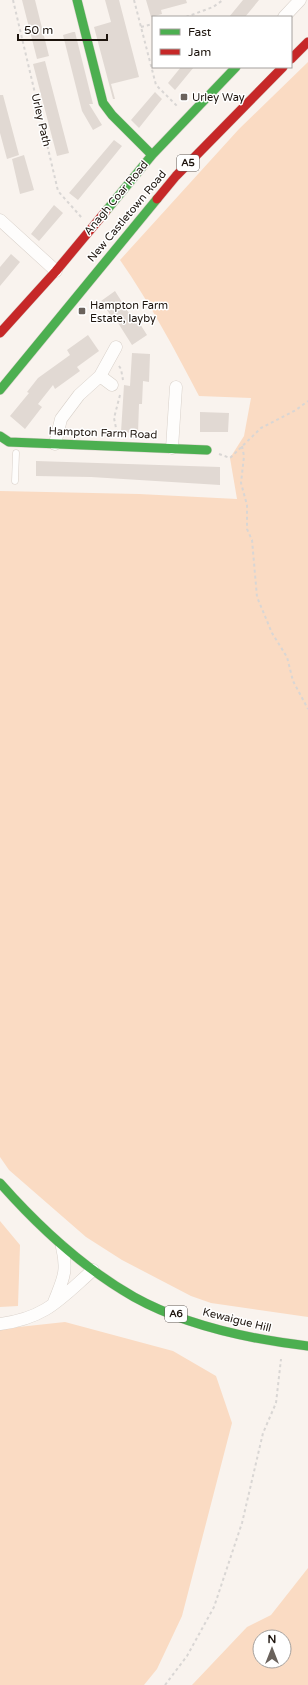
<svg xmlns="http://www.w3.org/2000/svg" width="308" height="1685" font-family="'Varela Round',sans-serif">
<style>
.green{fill:#fadbc3;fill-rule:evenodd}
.building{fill:#e1d9d3}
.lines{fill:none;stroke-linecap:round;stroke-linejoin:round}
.lane-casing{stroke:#d8d0c9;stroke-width:7}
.street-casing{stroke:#d8d0c9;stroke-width:13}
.fast-casing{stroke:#d8d0c9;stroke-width:10}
.jam-casing{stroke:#d8d0c9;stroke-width:10}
.path{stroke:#d9d6d4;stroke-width:2;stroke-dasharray:3 3;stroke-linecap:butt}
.lane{stroke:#fefdfc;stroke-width:6}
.street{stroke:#fefdfc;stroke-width:12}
.fast{stroke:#4caf50;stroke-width:9}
.jam{stroke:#c62828;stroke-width:9}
.poi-dot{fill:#6a625c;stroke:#fff;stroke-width:1.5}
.labels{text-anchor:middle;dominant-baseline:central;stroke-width:3;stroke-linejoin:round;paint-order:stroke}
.shield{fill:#fff;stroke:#615a56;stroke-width:1}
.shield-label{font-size:10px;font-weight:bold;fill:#1d140d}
.poi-label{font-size:11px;fill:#1d140d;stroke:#fff;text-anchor:start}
.street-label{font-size:11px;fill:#1d140d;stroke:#fff}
</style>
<rect width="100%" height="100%" fill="#f9f3ee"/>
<path class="green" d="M308 62V1317L211 1303 191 1296 122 1260 86 1237 9 1170 0 1157V491L139 494 237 499 230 458 244 436 251 398 199 396C175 350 150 303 120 260L239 129Z
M0 1221 20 1245 18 1306 0 1307Z
M65 1322 173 1351 216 1376 232 1423 182 1616 157 1669 144 1685H0V1329Z
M308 1568V1685H192L247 1627 271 1615ZM260 1637H284V1661H260Z"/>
<path class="building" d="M22 0H35L49 56 37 59Z
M105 0H119L139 77 111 84 115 99H113L94 27 111 22Z
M146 0H186L187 3 161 10 162 14 151 17Z
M243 0H259L245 17H229Z
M73 32H75L93 104H89L102 125 93 130 82 111 63 35Z
M45 61 69 153 57 156 33 64Z
M181 67H194L175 90 168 83Z
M155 92 162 99 139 128 131 120Z
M0 95H3L19 155 7 159 0 133Z
M114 140 122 146 78 200 69 193Z
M24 155 34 190 20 194 12 159Z
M54 205 63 213 39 241 31 234Z
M11 254 20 262 0 286V267Z
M115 291 132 318 135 316 147 335 132 345 113 315 111 316 101 301Z
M88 335 99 351 77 367 80 371 55 389 53 385 38 404 42 407 25 429 10 416 29 393 27 392 38 378 70 355 67 350Z
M132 353 150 354 149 382 143 381 142 404H139L138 433 121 432 124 385 130 386Z
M200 412 229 413 228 432H200Z
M36 461 220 467V485L91 477 36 476Z"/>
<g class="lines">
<g class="lane-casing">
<path id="lane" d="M15 481 16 453"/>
</g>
<g class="street-casing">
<path id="street" d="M284 17 300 0
M0 220 56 271
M100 376 112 385
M55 444 61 419 79 395 100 376 116 347
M172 448 176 387
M54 1302C63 1279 68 1272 62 1247
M0 1324C46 1318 60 1299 93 1270"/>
</g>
<g class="fast-casing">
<path id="fast" d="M77 0 103 103 112 115 152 155
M106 211 152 155 236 67
M0 390 157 199
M0 436 9 442 207 450
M0 1183C38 1226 83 1268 134 1297 186 1326 249 1339 308 1346"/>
</g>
<g class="jam-casing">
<path id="jam" d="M291 59 308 42
M157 199 176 176 283 67
M0 333 56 271 106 211"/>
</g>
<path class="path" d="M13 0 58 191 82 218
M134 0 156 85 178 107
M186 17 213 7 223 0
M141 27 153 24
M119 366 121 369 123 380
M117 433 114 418 120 395
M242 446 244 456 241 483 247 505V529L252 540 257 597 272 633 287 657 293 681 308 709
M219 454 230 458 261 428 296 410 308 401
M165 1685 187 1656 214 1607 242 1523 263 1433 276 1403 281 1359"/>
<use href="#lane" class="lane"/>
<use href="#street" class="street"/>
<use href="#fast" class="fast"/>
<use href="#jam" class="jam"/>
</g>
<g class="poi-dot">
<rect x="180" y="93" width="8" height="8" rx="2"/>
<rect x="78" y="307" width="8" height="8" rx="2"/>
</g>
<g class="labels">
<g class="shield">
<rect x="177" y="155" width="22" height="16" rx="3"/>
<rect x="165" y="1306" width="22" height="16" rx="3"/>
</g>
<g class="shield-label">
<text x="188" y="163">A5</text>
<text x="176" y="1314">A6</text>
</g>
<g class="poi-label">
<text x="192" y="97">Urley Way</text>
<text x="90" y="305">Hampton Farm<tspan x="90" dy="13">Estate, layby</tspan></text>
</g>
<g class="street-label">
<text transform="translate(41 120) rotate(77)">Urley Path</text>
<text transform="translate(116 198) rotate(-50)">Anagh Coar Road</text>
<text transform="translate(127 216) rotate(-50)">New Castletown Road</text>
<text transform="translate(103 433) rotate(2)">Hampton Farm Road</text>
<text transform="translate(237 1320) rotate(14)">Kewaigue Hill</text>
</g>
</g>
<rect x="152" y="16" width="140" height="52" fill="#ffffff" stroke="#a5a19e"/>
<rect x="160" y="29" width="20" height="6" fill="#4caf50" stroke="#a5a19e"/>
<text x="188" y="36" font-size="12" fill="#1d140d">Fast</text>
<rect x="160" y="49" width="20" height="6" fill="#c62828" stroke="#a5a19e"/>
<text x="188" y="56" font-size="12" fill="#1d140d">Jam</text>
<g transform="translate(272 1649)"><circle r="19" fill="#ffffff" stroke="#a5a19e"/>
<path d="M0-3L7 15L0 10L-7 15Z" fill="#6a625c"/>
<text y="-6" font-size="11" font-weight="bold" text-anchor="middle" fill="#1d140d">N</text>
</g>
<path d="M18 34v6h89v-6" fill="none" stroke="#1d140d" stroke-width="2"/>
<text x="24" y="34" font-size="12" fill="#1d140d" stroke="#ffffff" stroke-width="3" paint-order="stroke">50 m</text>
</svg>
